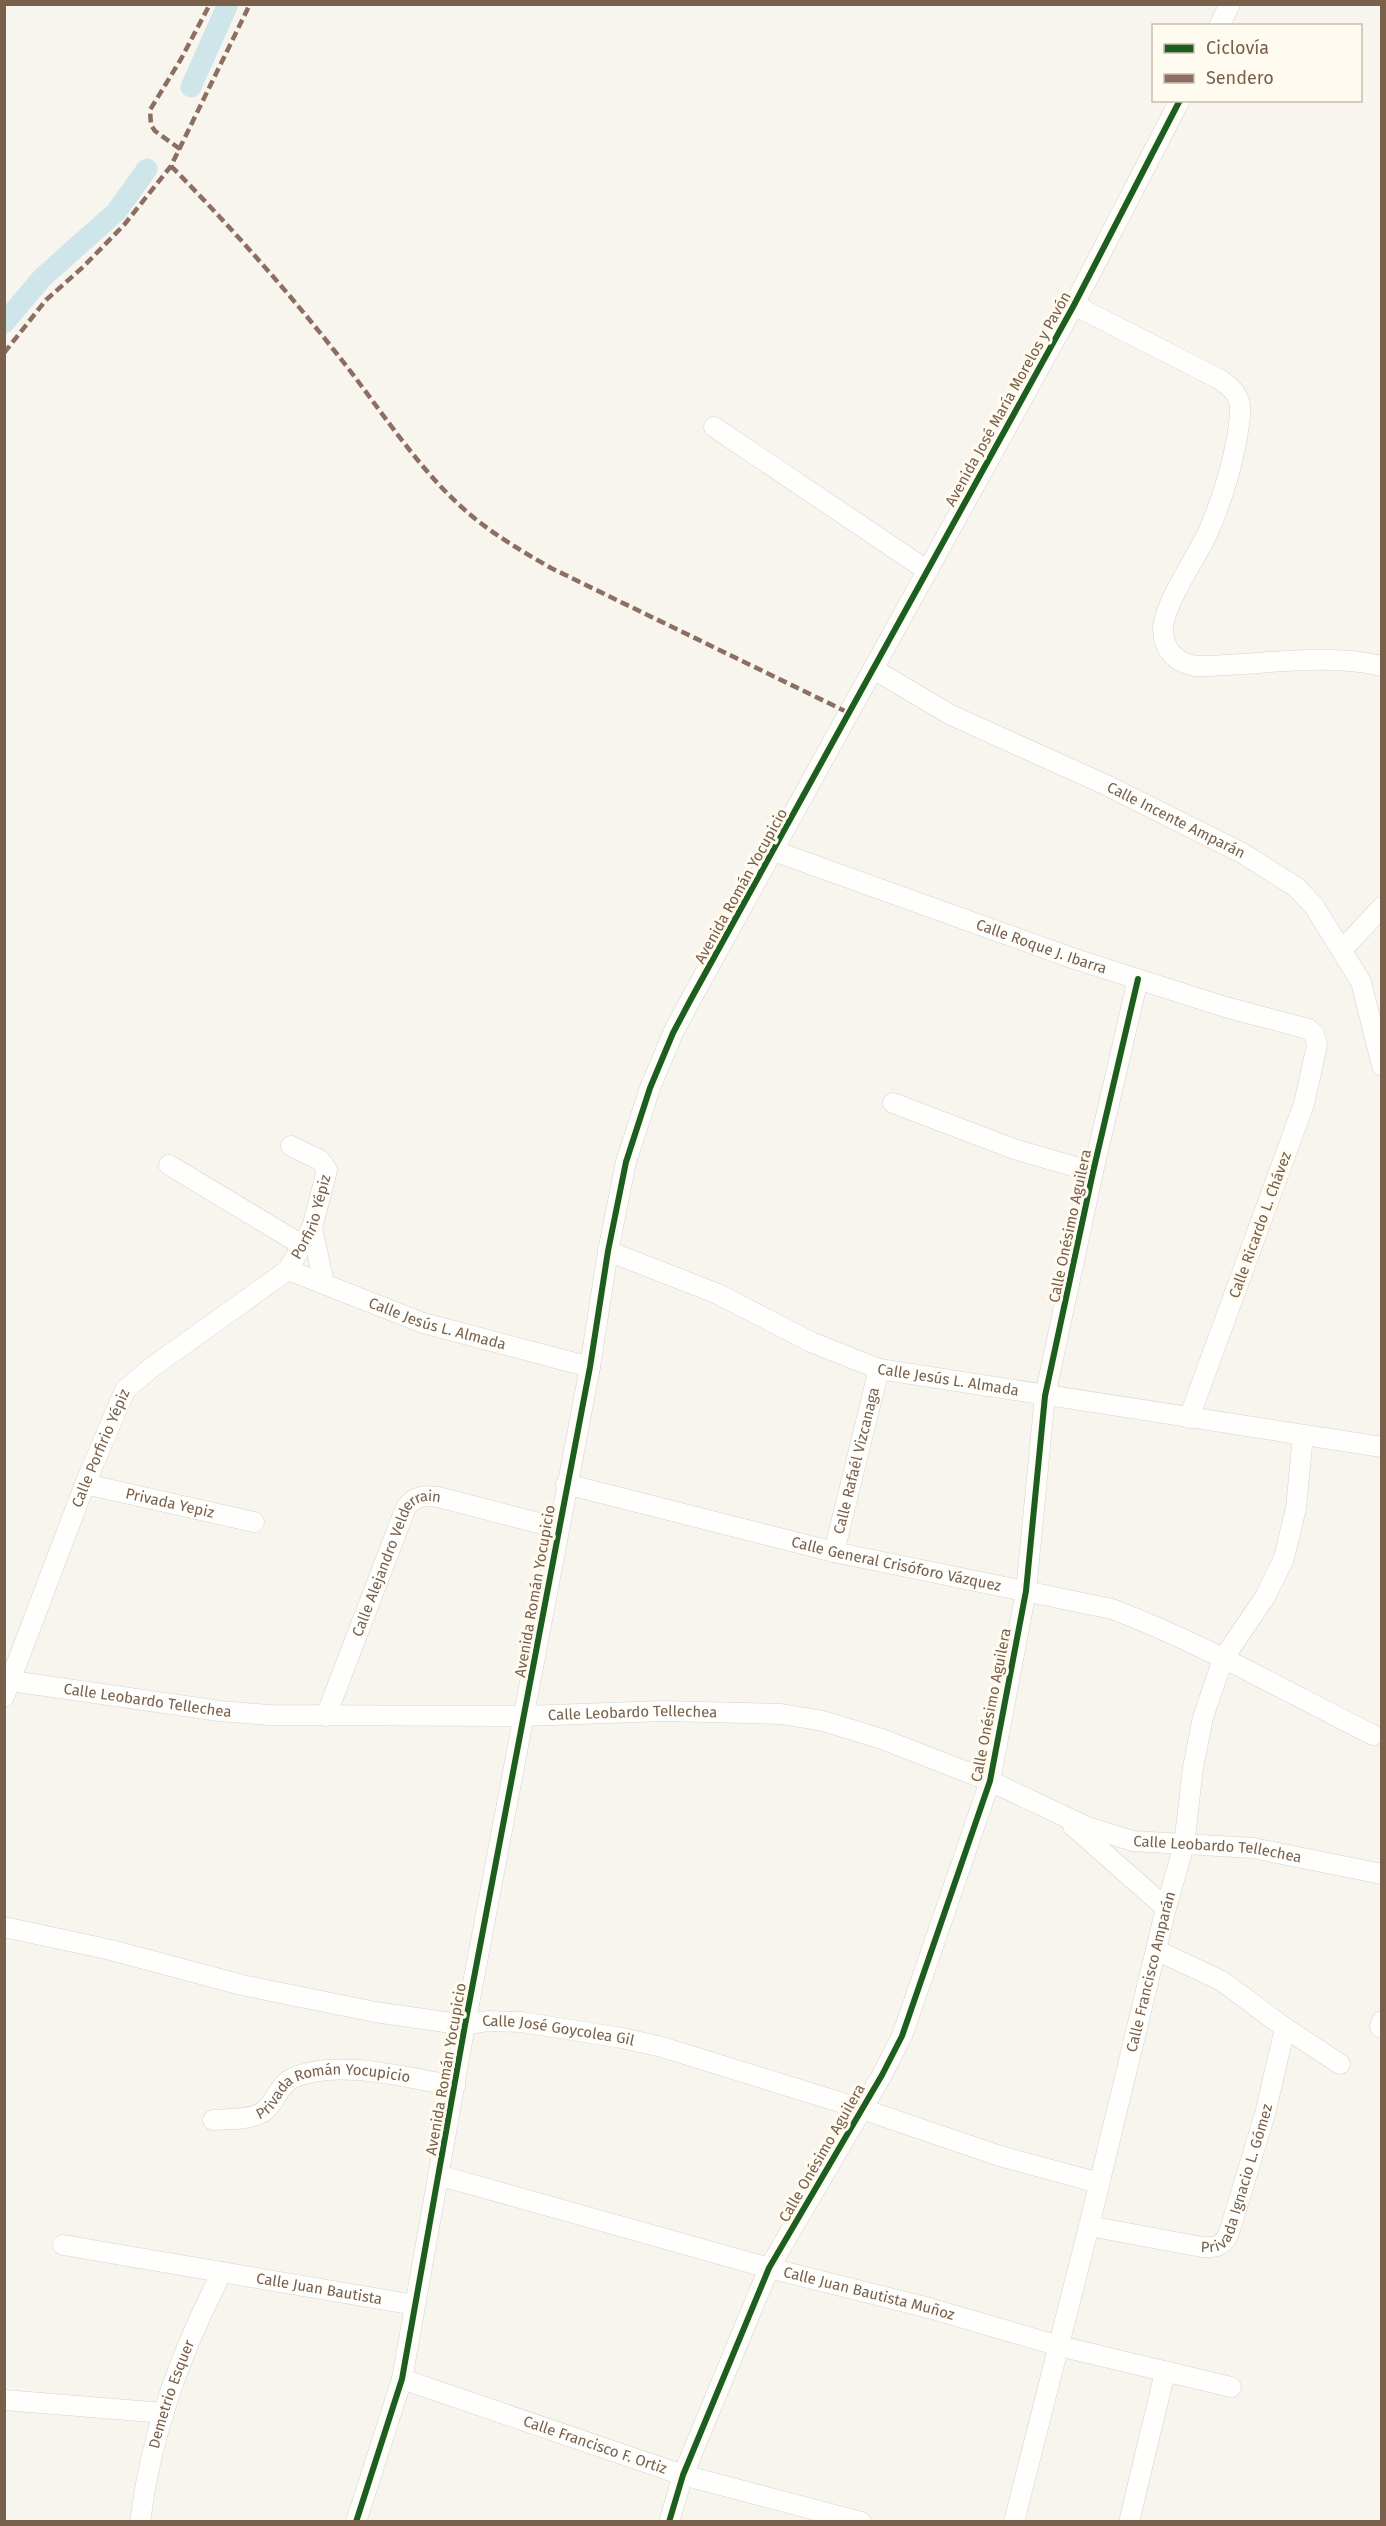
<svg xmlns="http://www.w3.org/2000/svg" width="1386" height="2526" font-family="'Fira Sans',sans-serif">
<style>
.lines{fill:none;stroke-linecap:round;stroke-linejoin:round}
.canal{stroke:#cee5ea;stroke-width:21}
.minor-casing{stroke:#d8d2cb;stroke-width:21}
.minor{stroke:#fefefc;stroke-width:20}
.quiet{stroke:#8d6e63;stroke-width:4.5;stroke-dasharray:9 4.5;stroke-linecap:butt}
.cycleway-casing{stroke:#fffbf0;stroke-width:10}
.cycleway{stroke:#1b5e20;stroke-width:6}
.labels{text-anchor:middle;dominant-baseline:central;stroke-width:6;stroke-linejoin:round;paint-order:stroke}
.street-label{font-size:15px;fill:#79604b;stroke:#fffbf0}
</style>
<rect width="100%" height="100%" fill="#f8f5ee"/>
<g class="lines">
<path class="canal" d="M191 87 228 4
M4 323 42 278 116 212 147 169"/>
<g class="minor-casing">
<g id="minor">
<path d="M1219 26 1230 4"/>
<path d="M1074 305 1219 379C1246 396 1241 409 1237 438 1231 470 1222 500 1209 530 1198 556 1163 604 1163 630 1164 651 1176 663 1196 666 1257 666 1321 652 1382 666"/>
<path d="M714 427 928 571"/>
<path id="s1" d="M873 669 951 715 1106 785 1242 853 1296 887 1314 906 1361 982 1382 1066"/>
<path id="s2" d="M774 851 1072 958 1225 1007 1308 1029 1314 1034 1317 1045 1304 1104 1189 1418"/>
<path d="M1342 950 1382 907"/>
<path d="M893 1103 1014 1149 1093 1172"/>
<path d="M169 1165 302 1245"/>
<path d="M312 1228 324 1283"/>
<path id="s3" d="M608 1251 718 1294 811 1342 879 1369 1382 1447"/>
<path id="s4" d="M288 1270 423 1323 590 1367"/>
<path id="s5" d="M85 1484 254 1522"/>
<path id="s6" d="M566 1484 834 1552 1112 1609C1202 1643 1287 1692 1373 1735"/>
<path id="s7" d="M834 1552 879 1369"/>
<path id="s8" d="M11 1681 220 1711 269 1715 524 1716 664 1711 781 1714 823 1721 882 1739 990 1781 1087 1827 1133 1841 1253 1848 1382 1874"/>
<path id="s9" d="M4 1697 85 1484 125 1390 151 1368 288 1270 312 1228 327 1170 320 1160 291 1146"/>
<path id="s10" d="M326 1716 406 1507C415 1496 424 1495 438 1497L558 1528"/>
<path d="M1073 1826 1166 1908"/>
<path id="s11" d="M4 1927 111 1950 242 1985 375 2012 465 2025 487 2021 521 2022 622 2038 662 2047 862 2109 1000 2156 1099 2183"/>
<path d="M1156 1950 1222 1981 1285 2028 1340 2064"/>
<path d="M1380 2027 1382 2021"/>
<path id="s12" d="M213 2120C228 2119 250 2120 263 2112 276 2103 278 2085 293 2078 336 2058 408 2078 455 2086"/>
<path id="s13" d="M438 2175 769 2268 929 2308 1059 2346 1231 2387"/>
<path id="s14" d="M1089 2226 1202 2247C1217 2248 1223 2246 1229 2233L1265 2114 1285 2028"/>
<path id="s15" d="M63 2245 415 2305"/>
<path id="s16" d="M402 2379 683 2475 861 2522"/>
<path d="M4 2400 164 2413"/>
<path id="s17" d="M140 2522C151 2432 181 2352 222 2272"/>
<path d="M356 2522 402 2379 465 2025 590 1367 608 1251 626 1162 650 1088 673 1033 691 999 1074 305 1180 100"/>
<path d="M669 2522 683 2475 769 2268 882 2075 902 2036 990 1781 1026 1591 1045 1396 1093 1172 1138 979"/>
<path id="s18" d="M1014 2522 1089 2226 1166 1908 1184 1845 1193 1768 1203 1717 1223 1659 1265 1597 1284 1558 1296 1508 1303 1435"/>
<path d="M1129 2522 1165 2372"/>
</g>
</g>
<use href="#minor" class="minor"/>
<path class="quiet" d="M180 149 155 131 151 125 150 110 181 59 210 4
M171 166C230 226 285 288 337 354 381 409 422 477 478 521 501 539 525 553 551 568L849 713
M4 353 46 300 83 267 124 225 171 166 250 4"/>
<g class="cycleway-casing">
<path id="cycleway" d="M356 2522 402 2379 465 2025 590 1367 608 1251 626 1162 650 1088 673 1033 691 999 1074 305 1180 100
M669 2522 683 2475 769 2268 882 2075 902 2036 990 1781 1026 1591 1045 1396 1093 1172 1138 979"/>
</g>
<use href="#cycleway" class="cycleway"/>
</g>
<g class="labels">
<g class="street-label">
<text transform="translate(1008 399) rotate(-61)">Avenida José María Morelos y Pavón</text>
<text stroke="none"><textPath href="#s1" startOffset="339">Calle Incente Amparán</textPath></text>
<text transform="translate(741 886) rotate(-61)">Avenida Román Yocupicio</text>
<text stroke="none"><textPath href="#s2" startOffset="284">Calle Roque J. Ibarra</textPath></text>
<text stroke="none"><textPath href="#s9" startOffset="591">Porfirio Yépiz</textPath></text>
<text transform="translate(1260 1225) rotate(-70)">Calle Ricardo L. Chávez</text>
<text transform="translate(1070 1226) rotate(-78)">Calle Onésimo Aguilera</text>
<text stroke="none"><textPath href="#s4" startOffset="159">Calle Jesús L. Almada</textPath></text>
<text stroke="none"><textPath href="#s3" startOffset="366">Calle Jesús L. Almada</textPath></text>
<text stroke="none"><textPath href="#s9" startOffset="267">Calle Porfirio Yépiz</textPath></text>
<text stroke="none"><textPath href="#s7" startOffset="94">Calle Rafaél Vizcanaga</textPath></text>
<text stroke="none"><textPath href="#s5" startOffset="87">Privada Yepiz</textPath></text>
<text stroke="none"><textPath href="#s6" startOffset="340">Calle General Crisóforo Vázquez</textPath></text>
<text stroke="none"><textPath href="#s10" startOffset="174">Calle Alejandro Velderrain</textPath></text>
<text transform="translate(535 1591) rotate(-80)">Avenida Román Yocupicio</text>
<text stroke="none"><textPath href="#s8" startOffset="138">Calle Leobardo Tellechea</textPath></text>
<text transform="translate(991 1705) rotate(-79)">Calle Onésimo Aguilera</text>
<text stroke="none"><textPath href="#s8" startOffset="624">Calle Leobardo Tellechea</textPath></text>
<text stroke="none"><textPath href="#s8" startOffset="1233">Calle Leobardo Tellechea</textPath></text>
<text stroke="none"><textPath href="#s18" startOffset="567">Calle Francisco Amparán</textPath></text>
<text stroke="none"><textPath href="#s11" startOffset="566">Calle José Goycolea Gil</textPath></text>
<text transform="translate(446 2069) rotate(-80)">Avenida Román Yocupicio</text>
<text stroke="none"><textPath href="#s12" startOffset="130">Privada Román Yocupicio</textPath></text>
<text transform="translate(822 2153) rotate(-60)">Calle Onésimo Aguilera</text>
<text stroke="none"><textPath href="#s14" startOffset="198">Privada Ignacio L. Gómez</textPath></text>
<text stroke="none"><textPath href="#s15" startOffset="260">Calle Juan Bautista</textPath></text>
<text stroke="none"><textPath href="#s13" startOffset="447">Calle Juan Bautista Muñoz</textPath></text>
<text stroke="none"><textPath href="#s17" startOffset="132">Demetrio Esquer</textPath></text>
<text stroke="none"><textPath href="#s16" startOffset="204">Calle Francisco F. Ortiz</textPath></text>
</g>
</g>
<rect width="1386" height="2526" fill="none" stroke="#79604b" stroke-width="12"/>
<rect x="1152" y="24" width="210" height="78" fill="#fffbf0" stroke="#c9bdae" stroke-width="1.5"/>
<rect x="1164" y="44" width="30" height="9" fill="#1b5e20" stroke="#c9bdae" stroke-width="1.5"/>
<text x="1206" y="54" font-size="18" fill="#79604b">Ciclovía</text>
<rect x="1164" y="74" width="30" height="9" fill="#8d6e63" stroke="#c9bdae" stroke-width="1.5"/>
<text x="1206" y="84" font-size="18" fill="#79604b">Sendero</text>
</svg>
